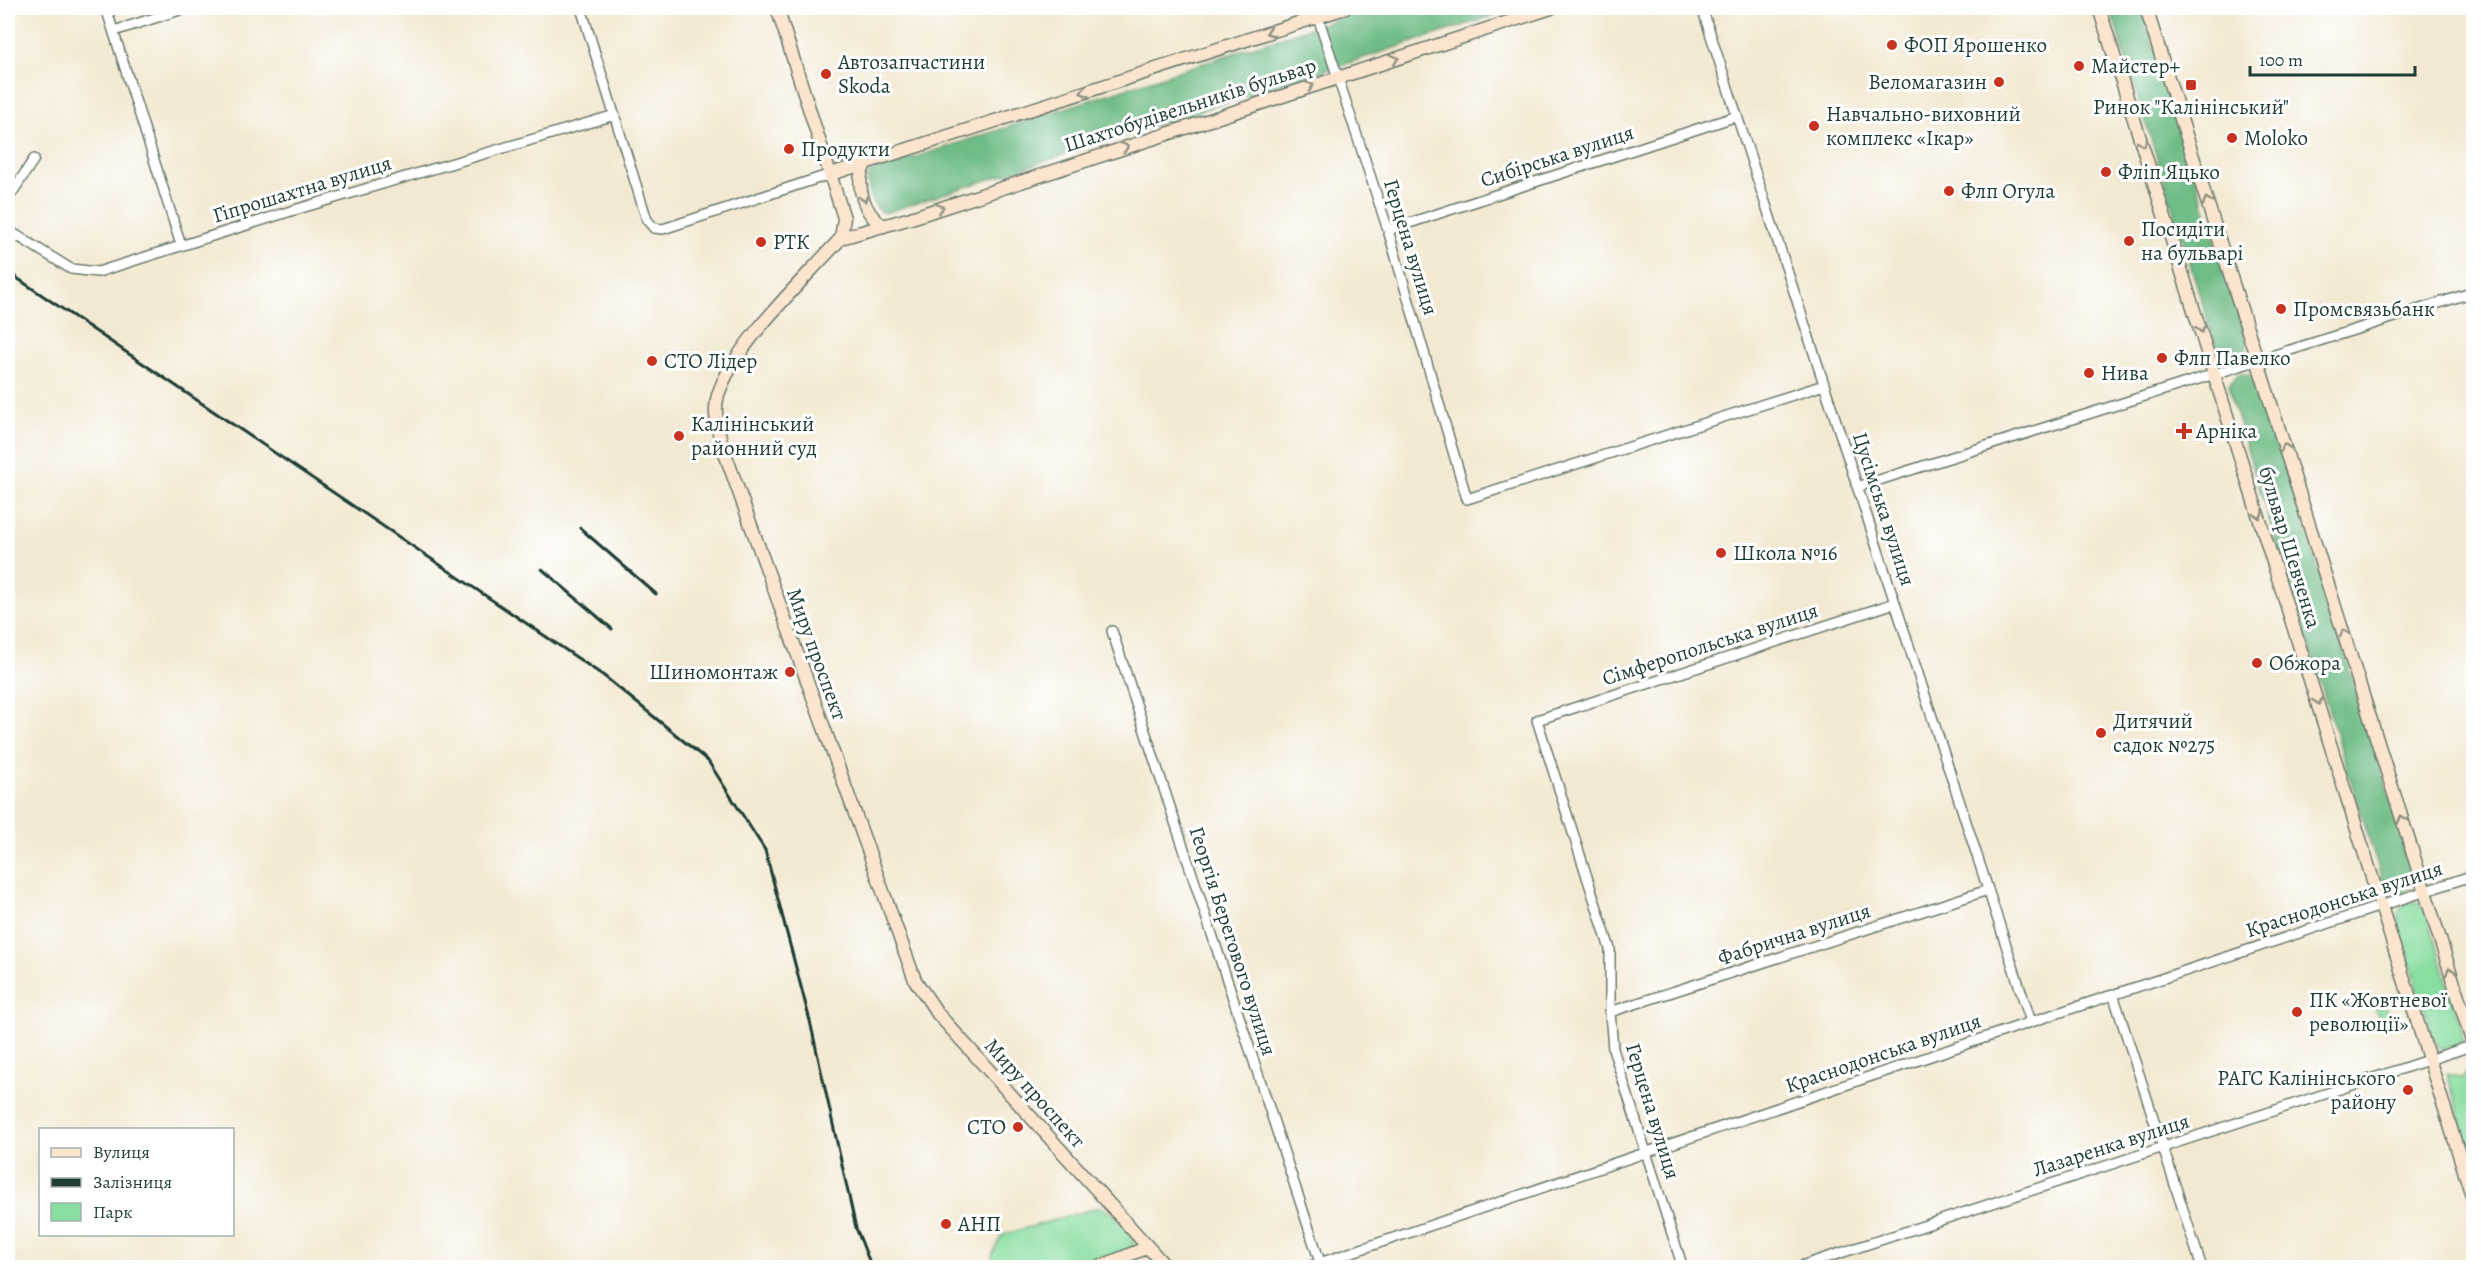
<svg xmlns="http://www.w3.org/2000/svg" width="2481" height="1275" font-family="Alegreya,serif">
<style>
.green{fill:#88dda0;stroke:#548d6a;stroke-width:1.5}
.forest{fill:#6ebc86;stroke:#467c5d;stroke-width:1.5}
.lines{fill:none;stroke-linecap:round;stroke-linejoin:round}
.street-casing{stroke:#69796b;stroke-width:12}
.secondary-casing{stroke:#69796b;stroke-width:15}
.street{stroke:#fff;stroke-width:9}
.secondary{stroke:#fce5cf;stroke-width:12}
.rail{stroke:#1f3d34;stroke-width:3}
.oneway{stroke:#8e9182}
.poi-dot{fill:#c8321e;stroke:#fff;stroke-width:2}
.labels{text-anchor:middle;dominant-baseline:central;stroke-width:6;stroke-linejoin:round;paint-order:stroke}
.poi-label{font-size:21px;fill:#1f3d34;stroke:#fff;text-anchor:start}
.street-label{font-size:21px;fill:#1f3d34;stroke:#fff}
</style>
<rect width="100%" height="100%" fill="#fff"/>
<filter id="ink" filterUnits="userSpaceOnUse"><feTurbulence type="fractalNoise" baseFrequency=".0167" numOctaves="2"/><feDisplacementMap in="SourceGraphic" scale="12" xChannelSelector="R" yChannelSelector="G"/><feConvolveMatrix kernelMatrix="1 2 1 2 8 2 1 2 1" color-interpolation-filters="sRGB"/></filter>
<filter id="wash" filterUnits="userSpaceOnUse"><feTurbulence type="fractalNoise" baseFrequency=".008" numOctaves="4" result="noise"/><feDisplacementMap in="SourceGraphic" scale="24" xChannelSelector="R" yChannelSelector="G"/><feGaussianBlur stdDeviation="1.35" result="paint"/><feColorMatrix in="noise" values="0 0 0 0 0 0 0 0 0 0 0 0 0 0 0 0 0 1.4 0 .05"/><feComposite in="paint" operator="in"/></filter>
<g filter="url(#wash)">
<rect width="100%" height="100%" fill="#f3e9d2"/>
<path class="green" d="M2408 903H2418L2426 911 2462 1029V1041L2452 1048H2440L2434 1040 2399 929C2397 918 2396 907 2408 903Z
M2385 1004 2392 1027 2383 1030 2375 1007Z
M2472 1067 2474 1072 2473 1160 2447 1074 2462 1078Z
M1100 1207 1114 1215 1134 1240 1131 1254 1097 1267H994L992 1255 1002 1235Z"/>
<path class="forest" d="M1371 8H1518L885 213C872 210 866 186 868 174L873 171Z
M2110 8H2142L2247 342 2245 357 2237 363 2225 362 2216 347Z
M2239 373 2253 376 2260 382 2413 873V883L2404 892C2393 894 2386 890 2382 880L2232 401 2229 385Z"/>
</g>
<g filter="url(#ink)">
<g class="lines">
<g class="street-casing">
<path id="street" d="M106 8 181 245
M581 8 647 220 654 228 663 229 831 174
M1315 8 1388 230 1467 499 1824 385
M1702 8 2031 1022
M114 31 186 8
M8 199 34 159
M8 230 71 269 98 272 291 211 615 115
M1388 230 1737 116
M1857 487 2474 292
M1112 631 1320 1262
M2113 994 2202 1268
M1610 1012 1988 890
M1305 1268 2031 1022 2474 875
M1683 1268 1613 1049 1610 1012V949L1537 720 1895 603
M1795 1268 2474 1045"/>
</g>
<g class="secondary-casing">
<path id="secondary" d="M777 8 844 218 841 238C805 279 734 344 718 395 713 411 718 429 722 445L915 980 938 1014 1167 1268
M2099 8 2474 1202
M2146 8 2474 1047
M865 164C854 184 864 215 884 226
M831 174 1345 8
M841 238 911 218 1551 8
M1097 1268 1148 1247"/>
</g>
<use href="#street" class="street"/>
<use href="#secondary" class="secondary"/>
<path class="rail" d="M8 272 604 676 708 761 765 850 810 1021 856 1228 872 1268
M580 528 656 594
M542 569 612 629"/>
</g>
<defs><path id="oneway-chevron" d="M-2-3.5L2.5 0L-2 3.5" fill="none" stroke-width="1.6" stroke-linecap="round" stroke-linejoin="round" transform="scale(1.5)"/></defs>
<g class="oneway">
<use href="#oneway-chevron" transform="translate(1270 32) rotate(162)"/>
<use href="#oneway-chevron" transform="translate(1395 59) rotate(-18)"/>
<use href="#oneway-chevron" transform="translate(1310 86) rotate(-18)"/>
<use href="#oneway-chevron" transform="translate(1084 92) rotate(162)"/>
<use href="#oneway-chevron" transform="translate(2143 143) rotate(72)"/>
<use href="#oneway-chevron" transform="translate(1125 147) rotate(-18)"/>
<use href="#oneway-chevron" transform="translate(864 198) rotate(73)"/>
<use href="#oneway-chevron" transform="translate(2207 201) rotate(-108)"/>
<use href="#oneway-chevron" transform="translate(940 208) rotate(-18)"/>
<use href="#oneway-chevron" transform="translate(2201 329) rotate(73)"/>
<use href="#oneway-chevron" transform="translate(2285 447) rotate(-108)"/>
<use href="#oneway-chevron" transform="translate(2259 515) rotate(73)"/>
<use href="#oneway-chevron" transform="translate(2344 633) rotate(-108)"/>
<use href="#oneway-chevron" transform="translate(2318 701) rotate(73)"/>
<use href="#oneway-chevron" transform="translate(2402 819) rotate(-108)"/>
<use href="#oneway-chevron" transform="translate(2450 971) rotate(-107)"/>
</g>
</g>
<g class="poi-dot">
<circle cx="1892" cy="45" r="6"/>
<circle cx="2079" cy="66" r="6"/>
<circle cx="826" cy="74" r="6"/>
<circle cx="1999" cy="82" r="6"/>
<rect x="2185" y="79" width="12" height="12" rx="3"/>
<circle cx="1814" cy="126" r="6"/>
<circle cx="2232" cy="138" r="6"/>
<circle cx="789" cy="149" r="6"/>
<circle cx="2106" cy="172" r="6"/>
<circle cx="1949" cy="191" r="6"/>
<circle cx="2129" cy="241" r="6"/>
<circle cx="761" cy="242" r="6"/>
<circle cx="2281" cy="309" r="6"/>
<circle cx="2162" cy="358" r="6"/>
<circle cx="652" cy="361" r="6"/>
<circle cx="2089" cy="373" r="6"/>
<path d="M2181 422h6v6h6v6h-6v6h-6v-6h-6v-6h6z"/>
<circle cx="679" cy="436" r="6"/>
<circle cx="1721" cy="553" r="6"/>
<circle cx="2257" cy="663" r="6"/>
<circle cx="790" cy="672" r="6"/>
<circle cx="2101" cy="733" r="6"/>
<circle cx="2297" cy="1012" r="6"/>
<circle cx="2408" cy="1090" r="6"/>
<circle cx="1018" cy="1127" r="6"/>
<circle cx="946" cy="1224" r="6"/>
</g>
<g class="labels">
<g class="poi-label">
<text x="1904" y="45">ФОП Ярошенко</text>
<text x="838" y="62">Автозапчастини<tspan x="838" dy="24">Skoda</tspan></text>
<text x="2091" y="66">Майстер+</text>
<text x="1987" y="82" text-anchor="end">Веломагазин</text>
<text x="2191" y="107" text-anchor="middle">Ринок "Калінінський"</text>
<text x="1826" y="114">Навчально-виховний<tspan x="1826" dy="24">комплекс «Ікар»</tspan></text>
<text x="2244" y="138">Moloko</text>
<text x="801" y="149">Продукти</text>
<text x="2118" y="172">Фліп Яцько</text>
<text x="1961" y="191">Флп Огула</text>
<text x="2141" y="229">Посидіти<tspan x="2141" dy="24">на бульварі</tspan></text>
<text x="773" y="242">РТК</text>
<text x="2293" y="309">Промсвязьбанк</text>
<text x="2174" y="358">Флп Павелко</text>
<text x="664" y="361">СТО Лідер</text>
<text x="2101" y="373">Нива</text>
<text x="691" y="424">Калінінський<tspan x="691" dy="24">районний суд</tspan></text>
<text x="2196" y="431">Арніка</text>
<text x="1733" y="553">Школа №16</text>
<text x="2269" y="663">Обжора</text>
<text x="778" y="672" text-anchor="end">Шиномонтаж</text>
<text x="2113" y="721">Дитячий<tspan x="2113" dy="24">садок №275</tspan></text>
<text x="2309" y="1000">ПК «Жовтневої<tspan x="2309" dy="24">революції»</tspan></text>
<text x="2396" y="1078" text-anchor="end">РАГС Калінінського<tspan x="2396" dy="24">району</tspan></text>
<text x="1006" y="1127" text-anchor="end">СТО</text>
<text x="958" y="1224">АНП</text>
</g>
<g class="street-label">
<text transform="translate(1190 105) rotate(-18)">Шахтобудівельників бульвар</text>
<text transform="translate(1557 156) rotate(-18)">Сибірська вулиця</text>
<text transform="translate(302 189) rotate(-17)">Гіпрошахтна вулиця</text>
<text transform="translate(1411 247) rotate(73)">Герцена вулиця</text>
<text transform="translate(1884 509) rotate(72)">Цусімська вулиця</text>
<text transform="translate(2290 547) rotate(73)">бульвар Шевченка</text>
<text transform="translate(1710 644) rotate(-18)">Сімферопольська вулиця</text>
<text transform="translate(817 654) rotate(70)">Миру проспект</text>
<text transform="translate(2344 899) rotate(-18)">Краснодонська вулиця</text>
<text transform="translate(1794 934) rotate(-18)">Фабрична вулиця</text>
<text transform="translate(1233 941) rotate(72)">Георгія Берегового вулиця</text>
<text transform="translate(1883 1053) rotate(-19)">Краснодонська вулиця</text>
<text transform="translate(1035 1093) rotate(48)">Миру проспект</text>
<text transform="translate(1653 1111) rotate(73)">Герцена вулиця</text>
<text transform="translate(2111 1145) rotate(-18)">Лазаренка вулиця</text>
</g>
</g>
<rect width="2481" height="1275" fill="none" stroke="#fff" stroke-width="30"/>
<rect x="39" y="1128" width="195" height="108" fill="#ffffff" stroke="#a5b1ae" stroke-width="1.5"/>
<rect x="51" y="1148" width="30" height="9" fill="#fce5cf" stroke="#a5b1ae" stroke-width="1.5"/>
<text x="93" y="1158" font-size="18" fill="#1f3d34">Вулиця</text>
<rect x="51" y="1178" width="30" height="9" fill="#1f3d34" stroke="#a5b1ae" stroke-width="1.5"/>
<text x="93" y="1188" font-size="18" fill="#1f3d34">Залізниця</text>
<rect x="51" y="1203" width="30" height="18" fill="#88dda0" stroke="#a5b1ae" stroke-width="1.5"/>
<text x="93" y="1218" font-size="18" fill="#1f3d34">Парк</text>
<path d="M2250 66v9h165v-9" fill="none" stroke="#1f3d34" stroke-width="3"/>
<text x="2259" y="66" font-size="18" fill="#1f3d34" stroke="#ffffff" stroke-width="4.5" paint-order="stroke">100 m</text>
</svg>
